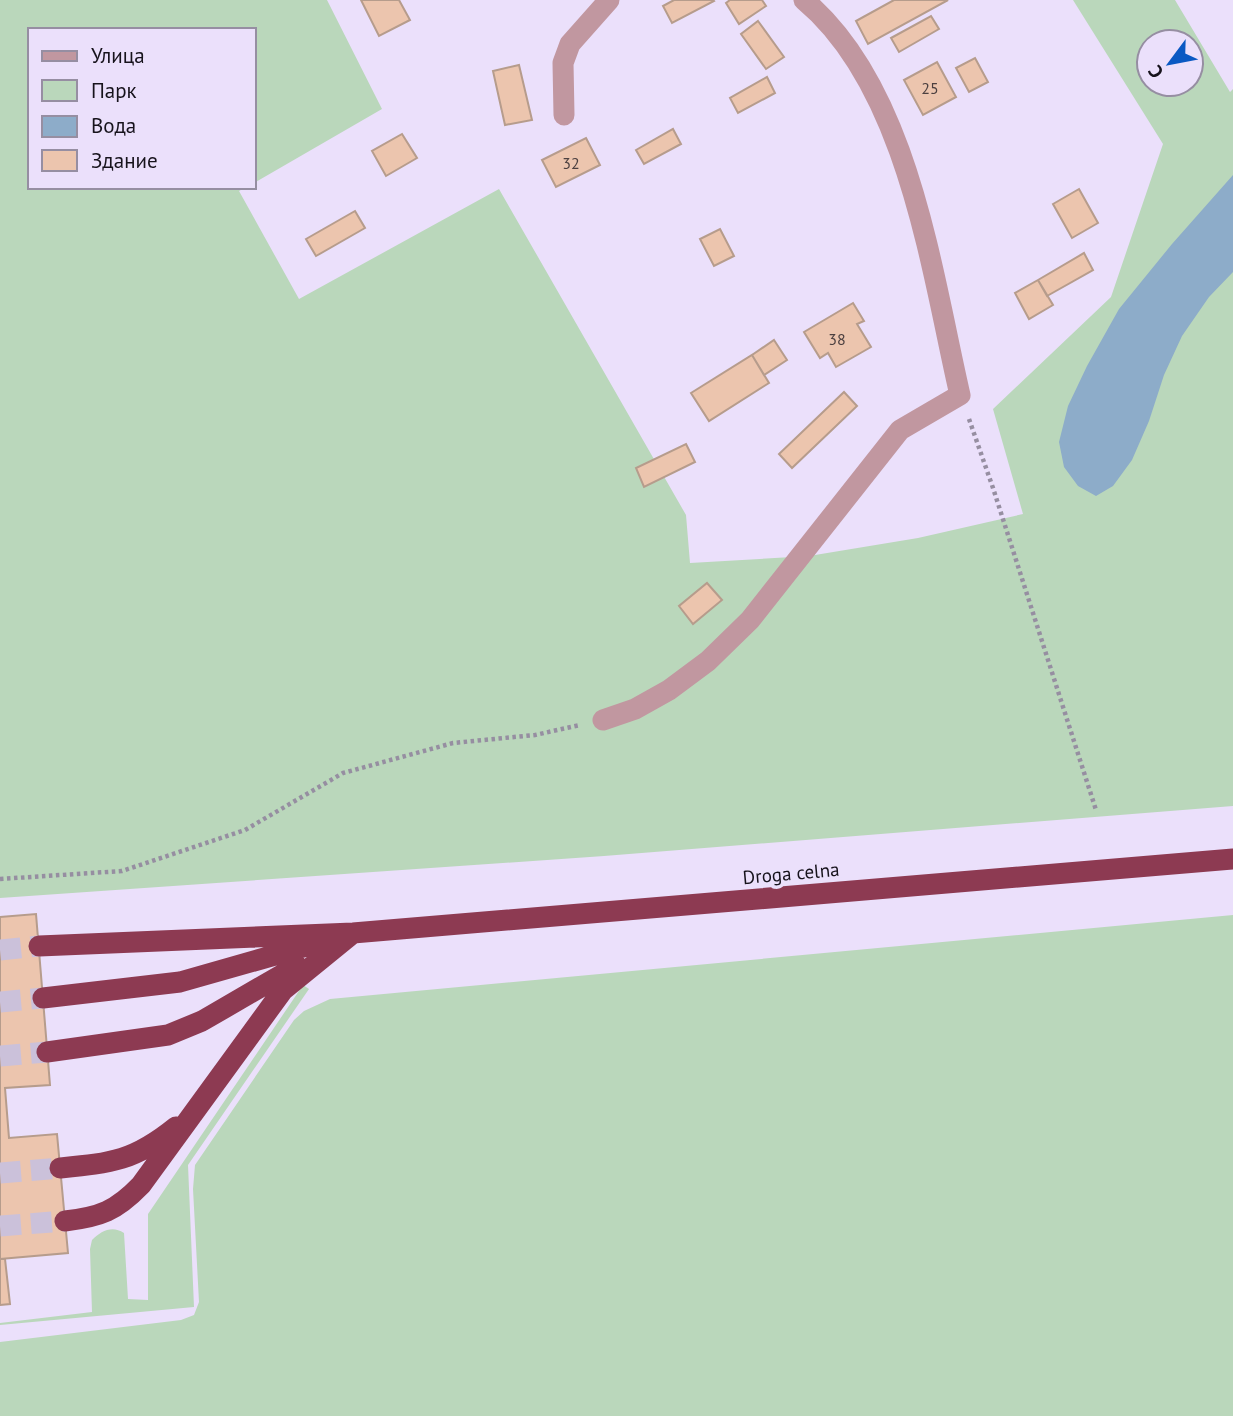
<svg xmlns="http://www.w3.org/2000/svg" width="1233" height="1416" font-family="'PT Sans',sans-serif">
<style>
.green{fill:#bad7bb;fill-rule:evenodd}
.water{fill:#8dacc9}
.building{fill:#ecc5ae;stroke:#b69c8c;stroke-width:2}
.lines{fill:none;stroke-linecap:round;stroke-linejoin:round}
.highway-tunnel{stroke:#cbc1da;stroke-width:21;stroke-dasharray:21 10;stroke-linecap:butt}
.path{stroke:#968ea1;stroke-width:4.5;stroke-dasharray:3.5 3.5;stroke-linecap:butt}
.minor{stroke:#c197a0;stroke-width:21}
.highway{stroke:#8d3a52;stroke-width:21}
.labels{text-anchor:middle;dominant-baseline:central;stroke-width:7;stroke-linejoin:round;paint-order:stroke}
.number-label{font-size:16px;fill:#4c4040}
.street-label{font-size:19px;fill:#17131c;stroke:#ebe0fb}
</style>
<rect width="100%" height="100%" fill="#ebe0fb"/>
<path class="green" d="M0 0H327L382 109 254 183V30H30V187H246L239 191 299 299 499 189 686 515 690 563 809 556 918 538 1023 514 993 409 1111 297 1163 144 1073 0H1175L1230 92 1233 89V806L604 856 0 898ZM1149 42H1191V84H1149Z
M1233 915V1416H0V1342L181 1320 194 1315 199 1302 193 1189 195 1165 294 1020 304 1011 330 999Z
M303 985 309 989 188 1165 194 1307 0 1325V1323L92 1312 90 1249 92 1240C101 1231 112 1225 124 1233L128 1299 148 1300V1214Z"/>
<path class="water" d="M1233 175V272L1209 297 1182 336 1164 375 1149 421 1132 460 1113 486 1096 496 1078 486 1064 467 1059 442 1068 406 1087 366 1119 309 1172 244Z"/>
<path class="building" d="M361 0H399L410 20 379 36Z
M674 0H713L714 1 672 23 663 6Z
M730 0H762L766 6 739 24 726 3Z
M894 0H948L868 44 856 21Z
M931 16 939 29 899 52 891 38Z
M758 21 784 57 766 69 741 34Z
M975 58 988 82 969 92 956 68Z
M937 62 956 97 923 115 904 80Z
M519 65 532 120 505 125 493 71Z
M767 77 775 93 738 113 730 98Z
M673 129 681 144 644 164 636 150Z
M402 134 417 158 386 176 372 151Z
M586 138 600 165 556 187 542 160Z
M1079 189 1098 223 1072 238 1053 204Z
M355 211 365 228 316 256 306 239Z
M720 229 734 256 714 266 700 239Z
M1084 253 1093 270 1047 296 1038 280Z
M1038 280 1053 305 1029 319 1015 293Z
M853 303 864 321 857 324 871 347 836 367 828 353 820 358 804 332Z
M774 340 787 360 764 375 752 355Z
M752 355 769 383 709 421 691 393Z
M844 392 857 406 792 468 779 454Z
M686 444 695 462 644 487 636 468Z
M707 583 722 600 693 624 679 606Z
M36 914 50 1085 5 1088 9 1138 57 1134 68 1253 0 1259V917Z
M0 1259H5L10 1304 0 1305Z"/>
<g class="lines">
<path class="highway-tunnel" d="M0 950 39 946
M0 1002 43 998
M0 1056 47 1052
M0 1173 60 1168
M0 1226 65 1221"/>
<path class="path" d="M969 419 993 488 1096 810
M0 879 122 871 245 830 343 773 453 743 535 735 580 725"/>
<path class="minor" d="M564 115 563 63 570 44 609 0
M603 720 635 709 669 690 708 661 750 620 900 430 960 395C931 269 908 87 804 0"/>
<path class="highway" d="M39 946 353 933 1233 859
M43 998 180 982 321 942
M47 1052 168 1035 202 1021 297 966
M60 1168C112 1163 134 1161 176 1127
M65 1221C100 1217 116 1211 141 1185L283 990 353 933"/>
</g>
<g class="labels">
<g class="number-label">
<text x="930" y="88">25</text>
<text x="571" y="163">32</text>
<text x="837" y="339">38</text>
</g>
<g class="street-label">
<text transform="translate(791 873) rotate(-5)">Droga celna</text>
</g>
</g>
<rect x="28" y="28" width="228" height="161" fill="#ebe0fb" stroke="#968ea2" stroke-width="2"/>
<rect x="42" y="51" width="35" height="10" fill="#c197a0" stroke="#968ea2" stroke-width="2"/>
<text x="91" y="63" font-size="21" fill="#17131c">Улица</text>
<rect x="42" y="80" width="35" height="21" fill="#bad7bb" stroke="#968ea2" stroke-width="2"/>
<text x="91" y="98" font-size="21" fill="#17131c">Парк</text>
<rect x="42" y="116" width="35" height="21" fill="#8dacc9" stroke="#968ea2" stroke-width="2"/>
<text x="91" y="133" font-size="21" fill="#17131c">Вода</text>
<rect x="42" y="150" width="35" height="21" fill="#ecc5ae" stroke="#968ea2" stroke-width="2"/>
<text x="91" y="168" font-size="21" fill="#17131c">Здание</text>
<g transform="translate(1170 63) rotate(238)"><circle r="33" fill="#ebe0fb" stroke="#968ea2" stroke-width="2"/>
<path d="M0-5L12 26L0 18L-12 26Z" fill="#0a59c3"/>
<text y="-10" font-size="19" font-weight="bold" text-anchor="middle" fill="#17131c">С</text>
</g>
</svg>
